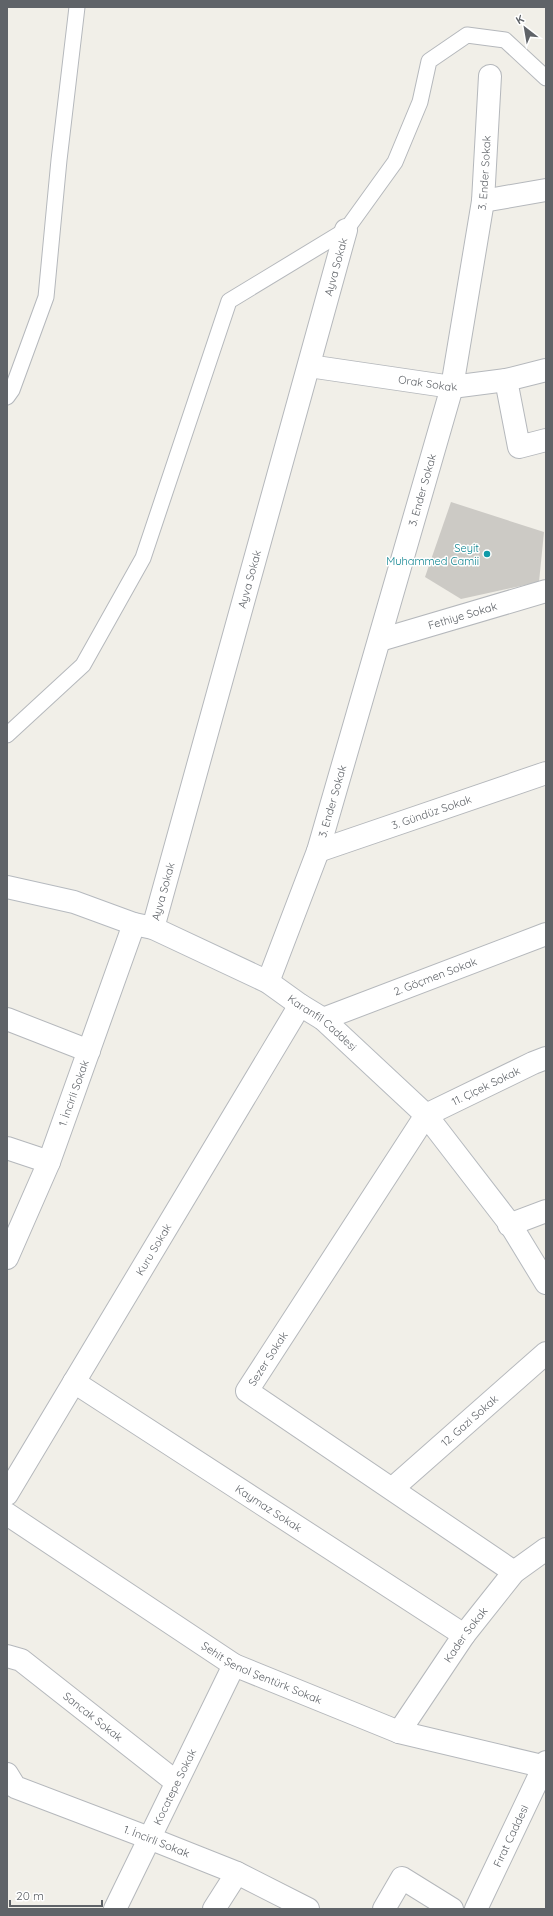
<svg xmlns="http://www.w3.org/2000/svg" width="553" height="1916" font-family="Quicksand,sans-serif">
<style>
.building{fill:#cccac5}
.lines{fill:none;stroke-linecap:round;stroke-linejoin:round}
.lane-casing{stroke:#b5b8bc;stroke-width:17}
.street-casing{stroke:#b5b8bc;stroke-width:24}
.secondary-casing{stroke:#b6babf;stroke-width:24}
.lane{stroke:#fff;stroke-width:15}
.street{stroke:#fff;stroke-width:22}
.secondary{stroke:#fff;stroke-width:22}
.culture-dot{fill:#0f9aa8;stroke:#fff;stroke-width:1.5}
.labels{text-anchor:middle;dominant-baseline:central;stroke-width:3;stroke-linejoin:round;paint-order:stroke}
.street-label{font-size:11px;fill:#5f6368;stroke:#fff}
.culture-label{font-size:11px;fill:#0d838f;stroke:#fff;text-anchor:end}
</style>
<rect width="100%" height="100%" fill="#f1efe8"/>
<path class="building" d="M451 502 544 532 539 582 461 599 425 577Z"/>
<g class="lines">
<g class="lane-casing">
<path id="lane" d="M7 397 12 390 46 297 59 160 77 7
M7 735 83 665 143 558 229 301 346 230 395 162 420 102 429 61 467 35 505 40 546 78"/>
</g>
<g class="street-casing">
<g id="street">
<path d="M483 201 546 190"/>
<path id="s1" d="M309 366 452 387 506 380 546 370"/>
<path d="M506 380 519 447 546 440"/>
<path id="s2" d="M380 640 546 591"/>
<path id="s3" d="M318 851 546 773"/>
<path id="s4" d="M153 928 346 230"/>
<path id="s5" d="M268 982 318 851 452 387 483 201 490 76"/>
<path d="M7 1019 89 1051"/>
<path id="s6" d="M323 1019 546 934"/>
<path d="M7 1148 49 1162"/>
<path d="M509 1225 546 1211"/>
<path id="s7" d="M7 1258 49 1162 134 924"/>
<path id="s8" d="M74 1382 464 1635"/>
<path id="s9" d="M393 1488 546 1353"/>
<path id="s10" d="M7 1494 300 1005"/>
<path id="s11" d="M7 1514 234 1665 399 1732 546 1767"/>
<path id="s12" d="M514 1572 247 1391 426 1115 533 1063 546 1058"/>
<path id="s13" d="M7 1656 21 1660 176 1782"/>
<path id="s14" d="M399 1732 464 1635 514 1572 546 1549"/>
<path id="s15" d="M7 1774 15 1787 149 1838 237 1873 308 1909"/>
<path id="s16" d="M115 1909 234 1665"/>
<path d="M214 1909 237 1873"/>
<path d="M384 1909 402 1878 452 1909"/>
<path id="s17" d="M476 1909 546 1762"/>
</g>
</g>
<g class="secondary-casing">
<g id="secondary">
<path id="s18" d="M7 887 74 902 134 924 153 928 268 982 300 1005 323 1019 426 1115 510 1224 546 1283"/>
</g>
</g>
<use href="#lane" class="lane"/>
<use href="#street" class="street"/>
<use href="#secondary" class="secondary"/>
</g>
<circle class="culture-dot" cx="487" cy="554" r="4"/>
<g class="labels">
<g class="street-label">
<text stroke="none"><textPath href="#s5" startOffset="840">3. Ender Sokak</textPath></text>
<text stroke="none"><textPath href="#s4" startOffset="686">Ayva Sokak</textPath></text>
<text stroke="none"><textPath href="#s1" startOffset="120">Orak Sokak</textPath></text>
<text stroke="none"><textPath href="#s5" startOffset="516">3. Ender Sokak</textPath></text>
<text stroke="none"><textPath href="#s4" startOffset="362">Ayva Sokak</textPath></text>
<text stroke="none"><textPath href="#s2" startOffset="86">Fethiye Sokak</textPath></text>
<text stroke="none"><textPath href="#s5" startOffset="192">3. Ender Sokak</textPath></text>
<text stroke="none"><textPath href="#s3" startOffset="120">3. Gündüz Sokak</textPath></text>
<text stroke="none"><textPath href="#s4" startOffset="38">Ayva Sokak</textPath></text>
<text stroke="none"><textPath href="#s6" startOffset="120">2. Göçmen Sokak</textPath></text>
<text stroke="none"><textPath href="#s18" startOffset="347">Karanfil Caddesi</textPath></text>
<text stroke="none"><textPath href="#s12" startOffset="718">11. Çiçek Sokak</textPath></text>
<text stroke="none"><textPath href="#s7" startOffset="178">1. İncirli Sokak</textPath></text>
<text stroke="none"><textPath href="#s10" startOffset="285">Kuru Sokak</textPath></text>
<text stroke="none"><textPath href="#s12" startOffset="361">Sezer Sokak</textPath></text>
<text stroke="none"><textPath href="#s9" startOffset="102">12. Gazi Sokak</textPath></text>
<text stroke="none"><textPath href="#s8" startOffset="232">Kaymaz Sokak</textPath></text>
<text stroke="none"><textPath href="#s14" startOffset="118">Kader Sokak</textPath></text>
<text stroke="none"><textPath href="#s11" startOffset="301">Şehit Şenol Şentürk Sokak</textPath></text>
<text stroke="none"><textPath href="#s13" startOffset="106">Sancak Sokak</textPath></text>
<text stroke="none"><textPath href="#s16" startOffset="136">Kocatepe Sokak</textPath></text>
<text stroke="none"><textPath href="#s17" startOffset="81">Fırat Caddesi</textPath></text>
<text stroke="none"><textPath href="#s15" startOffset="167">1. İncirli Sokak</textPath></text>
</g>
<g class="culture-label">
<text x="479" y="548">Seyit<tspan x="479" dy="13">Muhammed Camii</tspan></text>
</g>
</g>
<rect width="553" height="1916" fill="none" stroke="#5f6368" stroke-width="16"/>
<g transform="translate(525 28) rotate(329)" stroke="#ffffff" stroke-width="3" paint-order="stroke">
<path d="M0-3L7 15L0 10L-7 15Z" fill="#5f6368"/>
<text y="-6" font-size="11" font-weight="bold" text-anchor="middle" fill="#5f6368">K</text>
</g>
<path d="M10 1900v6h92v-6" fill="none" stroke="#5f6368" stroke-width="2"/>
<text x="16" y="1900" font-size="12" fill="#5f6368" stroke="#ffffff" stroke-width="3" paint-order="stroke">20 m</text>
</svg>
